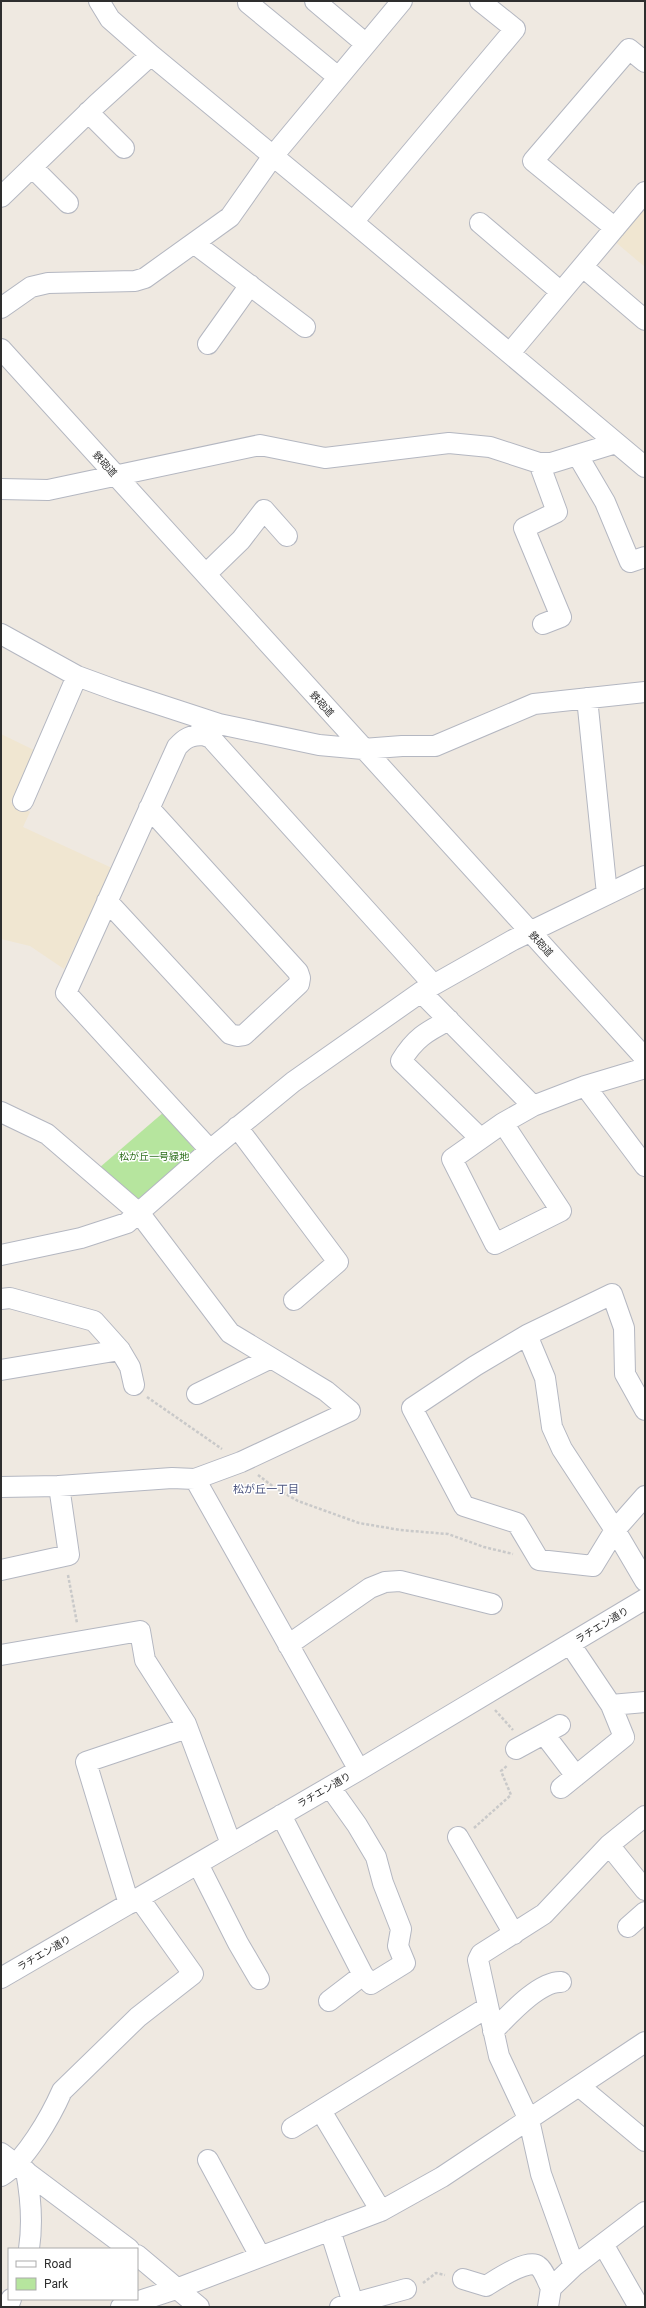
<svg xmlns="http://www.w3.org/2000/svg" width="646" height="2308" font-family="Roboto,'Noto Sans JP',sans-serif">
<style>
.education{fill:#f0e6d1}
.green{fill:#b6e59e}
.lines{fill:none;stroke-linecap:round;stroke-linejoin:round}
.minor-casing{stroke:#b4b7c1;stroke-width:22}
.path{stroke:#c9c9c9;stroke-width:2.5;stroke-dasharray:3 2;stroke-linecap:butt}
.minor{stroke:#fff;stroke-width:20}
.labels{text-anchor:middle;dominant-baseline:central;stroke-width:3;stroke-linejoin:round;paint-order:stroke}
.street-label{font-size:10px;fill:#2e2e2e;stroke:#fff}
.park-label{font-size:10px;fill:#2c6e1b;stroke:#fff}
.neighbourhood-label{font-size:11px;fill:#4d5680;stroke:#fff}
</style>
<rect width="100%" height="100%" fill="#efe9e1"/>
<path class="education" d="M645 203V267L613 240Z
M1 734 36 751 11 802 30 812 23 827 112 868 64 969 30 946 1 939Z"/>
<path class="green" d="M164 1112 199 1155 134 1207 99 1168Z"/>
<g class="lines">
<g class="minor-casing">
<path id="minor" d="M99 1 110 19 151 55
M250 1 248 3 338 77
M315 1 366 44
M88 112 124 148
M32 167 68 203
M1 197 97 104 151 55 353 222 645 467
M353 222 515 29 480 1
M480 223 561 292
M615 228 533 161 629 49 645 62
M195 244 305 327
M583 267 645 320
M1 308 31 287 48 283 135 281 145 278 230 217 273 156 402 1
M208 344 250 285
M1 349 645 1058
M510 353 645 192
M578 456 605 502 630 562 645 557
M539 463 557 512 524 528 561 617 543 624
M1 489 48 490 260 445 325 458 449 443 490 447 539 463H551L616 443
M206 574 241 540 264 510 287 536
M1 634 77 676 118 691 219 724 319 745 363 749 402 746H435L534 704 645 692
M587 698 607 894
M200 718 203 735C191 735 185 738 177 747L66 993 210 1150
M203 735 211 738 433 984
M23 801 77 676
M107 901 230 1034 237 1036 244 1035 299 984 300 978 298 972 149 808
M421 992 533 1106 585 1086 645 1068
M449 1020C426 1032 415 1038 401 1061L480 1138
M585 1086 645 1166
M1 1112 47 1134 140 1214 230 1333 326 1391 350 1411 241 1462 195 1479 172 1478 59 1486 1 1487
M503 1123 561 1211 495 1244 452 1159Z
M503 1123 533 1106
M237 1127 338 1262 294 1300
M1 1255 81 1238 127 1223 210 1150 293 1082 421 992 513 940 645 876
M1 1299 10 1298 94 1321 120 1350 130 1367 134 1385
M527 1335 545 1378 552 1427 562 1449 615 1530 593 1566 539 1560 517 1523 464 1506 412 1408 475 1366 527 1335 612 1294 624 1328 625 1374 645 1410
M1 1370 120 1350
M197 1394 271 1358
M195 1479 359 1770
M645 1496 615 1530 645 1581
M1 1570 69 1555 59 1486
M570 1644 611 1705 645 1702
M288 1645 370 1588 385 1582 400 1581 492 1604
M1 1655 140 1631 145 1660 186 1724 231 1844
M544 1734 576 1776
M516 1749 560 1725
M561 1788 624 1737 611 1705
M281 1815 363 1975 371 1984 405 1963 398 1946 401 1929 383 1883 376 1857 357 1825 330 1787
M458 1837 514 1934
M609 1845 645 1890
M198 1864 238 1943 259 1979
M129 1904 86 1762 187 1728
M628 1927 645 1912
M1 1978 359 1770 645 1599
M329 2001 363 1975
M493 2031C508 2016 539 1981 561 1982
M579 2086 645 2141
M321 2111 381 2211
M292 2128 488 2007
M1 2153 129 2249
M208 2160 260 2256
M26 2171C31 2198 33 2222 29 2249
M1 2176C25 2162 51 2116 62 2091L138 2017 193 1974 139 1898
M330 2230 353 2303
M603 2244 639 2307
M137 2255 199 2307
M574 2266 541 2174 529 2120 499 2056 478 1960 481 1954 544 1914 609 1845 645 1816
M463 2279 486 2286C496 2280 528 2258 538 2266 544 2270 547 2281 551 2288
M8 2307 11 2299
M121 2307 176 2289 381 2211 442 2177 645 2042
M340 2307 406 2289
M548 2307 551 2288 574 2266 645 2212"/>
</g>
<path class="path" d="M147 1397 222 1449
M258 1475 275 1488 298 1501 359 1523 400 1530 448 1534 484 1547 513 1554
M68 1575 77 1623
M495 1710 513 1730
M474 1828 511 1795 501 1771 508 1765
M423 2283 436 2273 445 2275"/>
<use href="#minor" class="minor"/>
</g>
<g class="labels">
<g class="street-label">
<text transform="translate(105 464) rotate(48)">鉄砲道</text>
<text transform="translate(322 704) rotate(48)">鉄砲道</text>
<text transform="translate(541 944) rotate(47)">鉄砲道</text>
<text transform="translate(602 1625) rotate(-31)">ラチエン通り</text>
<text transform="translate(324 1790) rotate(-30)">ラチエン通り</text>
<text transform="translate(44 1953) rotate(-30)">ラチエン通り</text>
</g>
<g class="park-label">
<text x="154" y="1156">松が丘一号緑地</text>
</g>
<g class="neighbourhood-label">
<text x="266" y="1489">松が丘一丁目</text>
</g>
</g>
<rect width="646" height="2308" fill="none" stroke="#2e2e2e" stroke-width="4"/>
<rect x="8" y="2248" width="130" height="52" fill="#ffffff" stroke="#ababab"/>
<rect x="16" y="2261" width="20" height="6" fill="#ffffff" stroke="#ababab"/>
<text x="44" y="2268" font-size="12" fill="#2e2e2e">Road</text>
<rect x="16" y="2278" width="20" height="12" fill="#b6e59e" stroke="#ababab"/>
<text x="44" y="2288" font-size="12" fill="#2e2e2e">Park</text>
</svg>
